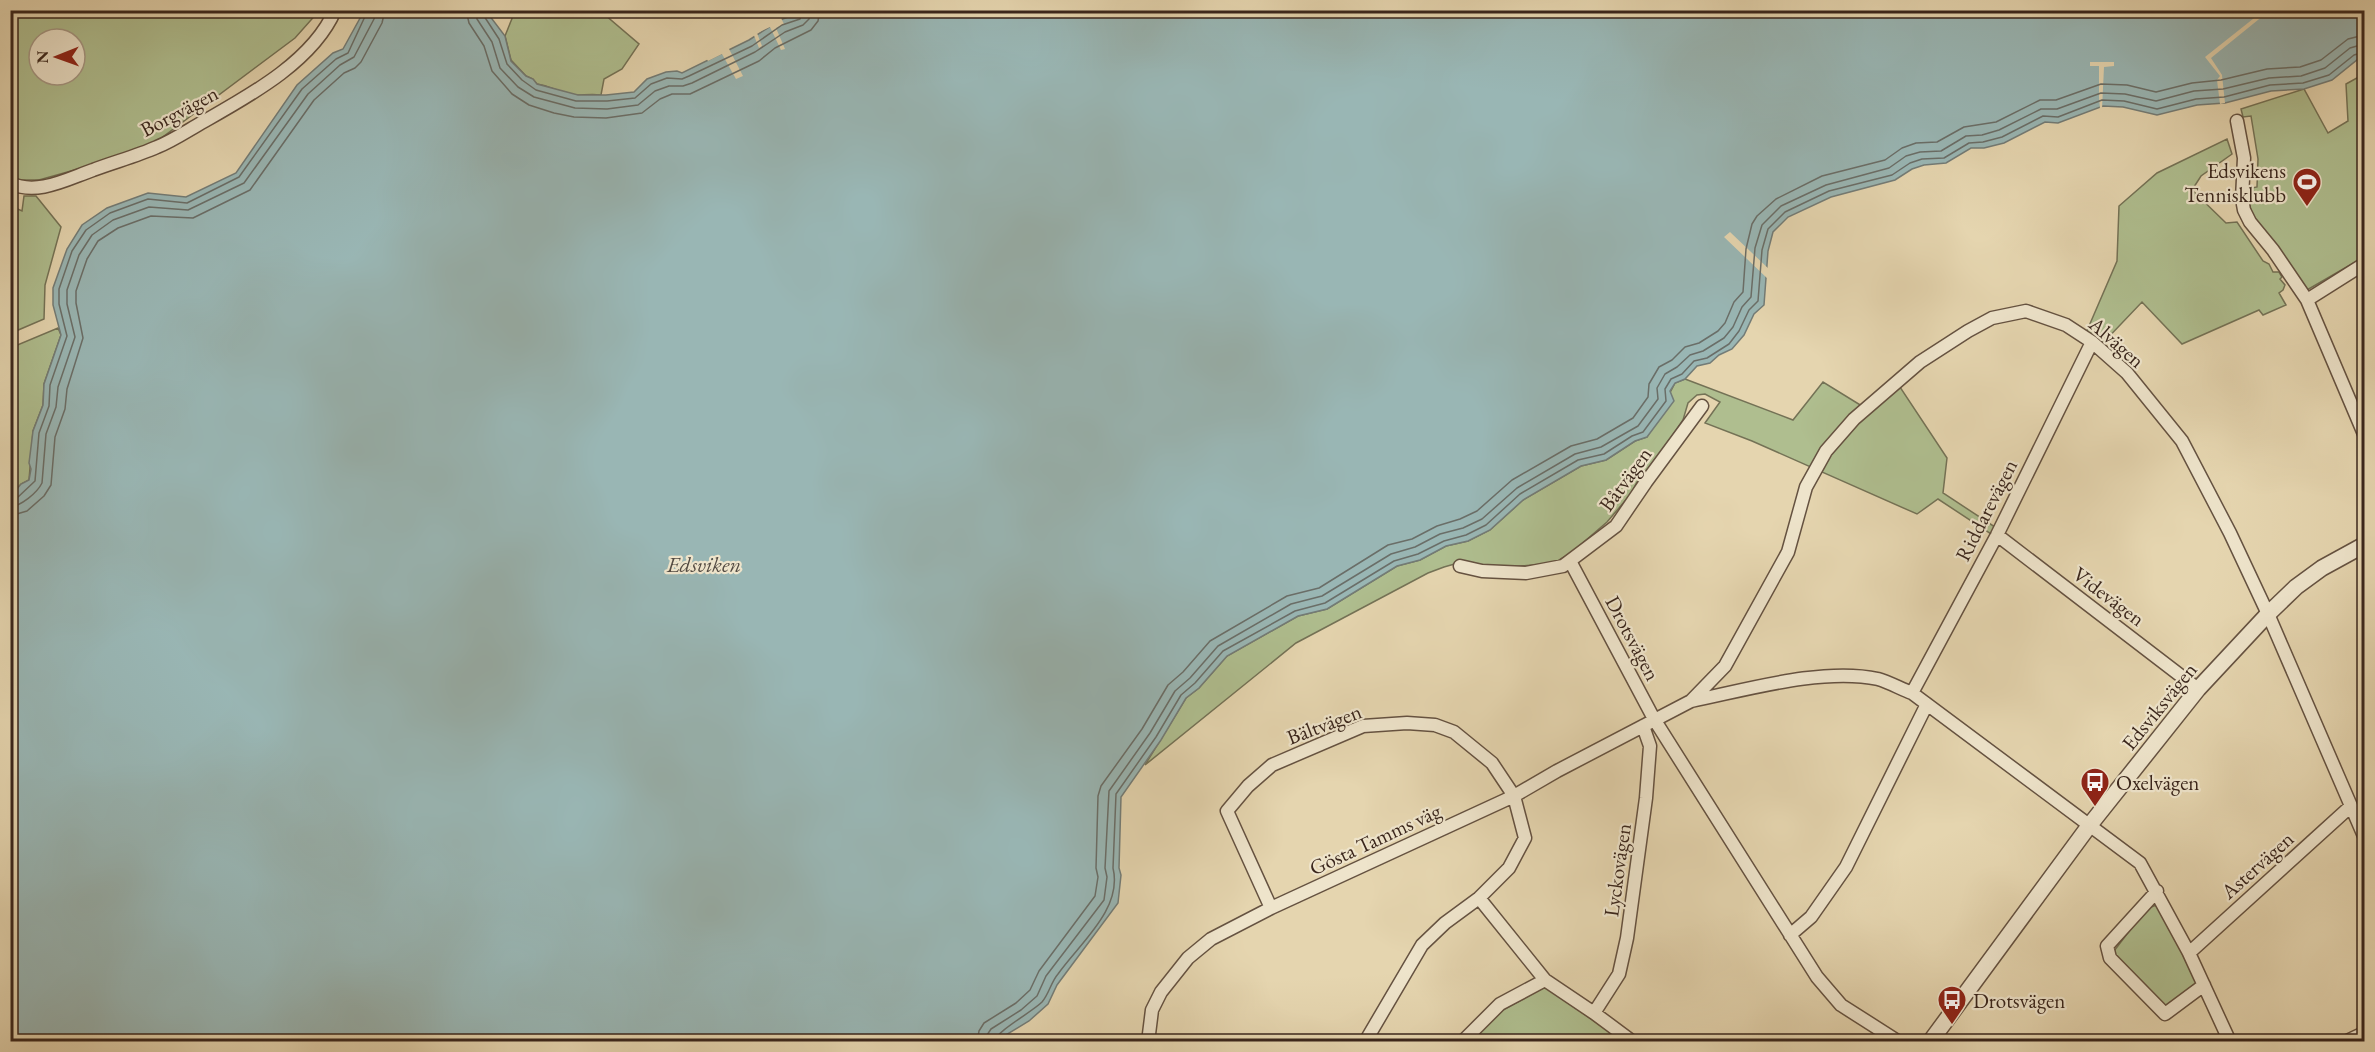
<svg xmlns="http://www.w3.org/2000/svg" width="2375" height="1052" font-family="'EB Garamond',serif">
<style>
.green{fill:#afbe8f;stroke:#747256;stroke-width:1.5;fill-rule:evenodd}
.water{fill:#99b6b4;stroke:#737c77;stroke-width:1.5}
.pier{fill:#e5d5af}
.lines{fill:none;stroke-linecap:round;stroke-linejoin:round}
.shore{stroke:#6a6e68;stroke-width:1.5}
.minor-casing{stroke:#655241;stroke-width:15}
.tertiary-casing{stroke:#655241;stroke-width:18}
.minor{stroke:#eee4cb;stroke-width:12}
.tertiary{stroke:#eee4cb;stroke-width:15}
.labels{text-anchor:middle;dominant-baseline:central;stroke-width:4.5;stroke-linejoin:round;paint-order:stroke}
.street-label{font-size:21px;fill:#3a261c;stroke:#eee4cb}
.poi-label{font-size:21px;fill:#3a261c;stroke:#eee4cb;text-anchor:start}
.water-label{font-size:22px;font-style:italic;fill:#524a42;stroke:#eee4cb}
</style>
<rect width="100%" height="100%" fill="#e5d5af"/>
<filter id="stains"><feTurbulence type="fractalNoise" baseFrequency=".00333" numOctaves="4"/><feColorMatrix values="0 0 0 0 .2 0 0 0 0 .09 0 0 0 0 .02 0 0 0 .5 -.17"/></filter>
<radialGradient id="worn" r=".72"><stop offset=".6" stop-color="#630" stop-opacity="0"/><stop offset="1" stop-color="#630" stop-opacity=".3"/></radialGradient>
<path class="green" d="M10 11H319L295 38 156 142 96 164 39 180H15L10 177ZM39 39H75V75H39Z
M515 11H603L604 14 639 44 622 69 604 79 601 95C593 94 584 95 576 95 562 94 551 86 537 84L533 79 526 76 511 60 505 36Z
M2364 74V257L2307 290 2253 221 2247 192V189L2257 187 2258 159 2251 116 2243 117 2241 109 2304 89 2328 133 2348 121 2346 84Z
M2227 139 2232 154 2201 176 2192 190 2226 223 2237 222 2263 261 2269 264 2273 272H2279L2282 277 2280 279 2285 285 2283 290 2279 293 2286 305 2263 315 2259 310 2182 344 2142 302 2101 345 2086 333 2117 261 2119 206 2157 173Z
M24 196H36L61 227 45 285 44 319 16 331 11 336V206L22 211Z
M58 328 61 335 44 384 43 405 33 431 29 480 21 484 11 496V359L14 362 15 346Z
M1685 379 1793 420 1823 382 1870 411 1900 387 1947 458 1943 493 1995 527 1991 534 1938 499 1917 514 1752 441 1705 423 1720 402 1705 394 1697 395 1688 403 1683 420 1643 479 1637 482 1631 494 1607 522 1571 553 1554 563 1509 567 1458 563 1444 567 1428 573 1296 643 1145 765 1186 698 1199 688 1227 656 1298 616 1327 609 1397 566 1420 560 1446 546 1468 541 1490 530 1523 500 1581 466 1606 460 1635 441 1647 437 1675 383Z
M2159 904 2196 983 2170 1005 2161 1006 2117 960 2114 951 2146 909Z
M1545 987 1623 1041 1470 1042 1503 1010Z"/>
<path class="water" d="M364 11H486L505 36 511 61 526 76 533 79 537 84 578 95H606L634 92 647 79 666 72 677 71 682 73 749 40 780 20 804 11H2364V57L2357 60 2332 80 2304 89 2271 91 2225 103 2197 105 2157 115 2123 107 2103 106 2058 123 2045 122 2004 143 1984 148H1971L1946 163 1924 165 1912 169 1895 180 1831 197 1788 217 1773 232 1768 251 1764 305 1754 314 1744 335 1732 349 1719 355 1710 363 1697 366 1685 379 1675 383 1670 391 1674 401 1647 437 1635 441 1606 460 1581 466 1523 500 1490 530 1468 541 1446 546 1420 560 1397 566 1327 609 1298 616 1227 656 1199 688 1186 698 1161 740 1121 797 1119 868 1121 875 1118 903 1057 985 1048 1004 1029 1021 996 1041 11 1042V496L21 484 29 480 31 469 29 463 33 431 43 405 44 384 61 335 53 305V288L67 249 82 225 107 208 148 193 186 197 236 173 297 85 333 53 343 49Z"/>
<path class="pier" d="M2263 11H2269L2211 58 2222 75 2225 103 2220 104 2217 80 2220 76 2205 57Z
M781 18 784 24 776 28 785 49 781 50 770 27 757 33 762 46 759 48 753 33 773 20Z
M728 47 743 76 736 79 722 54 708 61 706 58Z
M2090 62H2114V66L2104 67 2102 109H2100L2099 97V66H2090Z
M1730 232 1771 271 1769 280 1724 237Z"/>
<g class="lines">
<path class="shore" d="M466 10 469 23 484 46 492 71 512 94 529 105 554 113 574 117 606 118 642 113 660 99 672 94H690L759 61 775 48 811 30 818 21 820 10
M475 10 477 19 492 42 500 68 518 87 534 97 575 108 607 109 638 105 655 91 669 86H683L692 83 755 52 785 32 803 25 809 19 811 10
M483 10 484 16 499 39 507 64 522 80 536 90 576 101H607L635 98 651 84 667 78 682 79 689 76 752 46 782 25 800 19 803 10
M10 499 17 498 35 481 39 433 49 406 50 385 67 336 59 304V289L72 251 86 230 110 213 148 199 187 203 239 177 302 89 336 59 348 53 368 10
M10 507C21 506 37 493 42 483L46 434 56 407 58 387 75 337 67 304V290L79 255 92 235 113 220 149 207 188 210 244 183 308 94 340 65 354 57 374 19 376 10
M10 516 27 511 44 496 51 485 55 437 65 409 67 389 83 338 76 303V291L87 259 98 241 118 228 151 216 193 218 250 190 314 100 344 73 355 68 361 62 382 23 385 10
M977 1042 979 1031 984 1023 1016 1003 1030 990 1039 971 1095 896 1098 877 1096 868 1098 796 1101 786 1142 729 1168 685 1183 672 1210 641 1287 596 1319 588 1388 545 1412 539 1437 526 1460 519 1477 511 1512 480 1571 446 1597 439 1633 418 1648 397 1649 384 1659 367 1672 360 1685 347 1699 343 1718 331 1725 323 1734 302 1743 292 1746 249 1752 224 1757 216 1776 199 1822 176 1885 160 1902 148 1916 143 1937 142 1964 127 1996 122 2040 100H2056L2101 84 2127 85 2156 92 2192 83 2221 80 2267 69 2300 67 2321 60 2348 39 2364 35
M986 1042 987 1035 991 1029 1021 1010 1037 996 1046 976 1104 900 1107 877 1105 868 1109 791 1150 733 1175 691 1190 678 1218 646 1291 604 1322 596 1391 554 1415 547 1440 534 1463 528 1482 519 1517 488 1575 454 1601 447 1638 426 1658 399 1657 388 1665 374 1677 367 1690 355 1703 351 1724 338 1733 327 1742 307 1751 297 1755 248 1762 225 1781 206 1826 185 1889 168 1906 156 1920 152 1941 151 1966 136 1982 135 1999 130 2041 109H2057L2101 93 2125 94 2156 101 2194 91 2223 89 2269 78 2301 76 2325 68 2350 48 2364 44
M994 1042C995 1032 1032 1012 1042 1002 1049 994 1051 982 1058 974 1079 944 1123 909 1113 868L1116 794 1156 737 1181 695 1195 683 1223 651 1295 611 1325 603 1394 561 1418 554 1444 541 1466 535 1486 525 1520 494 1578 460 1604 454 1632 436 1643 432 1666 401 1665 389 1671 379 1682 374 1694 361 1707 358 1729 344 1739 331 1749 310 1758 301 1762 250 1768 229 1785 212 1829 191 1892 175 1910 163 1922 159 1944 158 1969 143 1983 142 2002 137 2043 116 2058 117 2102 100 2124 101 2157 109 2196 99 2224 97 2270 85 2303 83 2329 75 2354 55 2364 52"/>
<g class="minor-casing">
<path id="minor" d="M2237 121 2244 158 2242 199 2244 210 2250 222 2273 250 2307 300 2364 434
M10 183C37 196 67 179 93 170 114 162 137 156 157 147 172 141 187 131 201 123 247 97 313 62 335 10
M2307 300 2364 264
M1997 535 2198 689
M1570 561 1654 719 1817 977 1841 1005 1899 1042
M1460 566 1482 571 1526 573 1563 566 1616 526 1646 482 1702 406
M1912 693 1997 535 2092 342
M1691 701C1746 690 1823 667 1878 679 1889 682 1901 689 1912 693L2140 863 2189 953 2230 1042
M2157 891 2107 946 2110 958 2165 1014 2204 985
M1479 898 1545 980 1594 1013 1633 1042
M1271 908 1227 811 1248 786 1272 765 1363 726 1407 723 1435 725 1454 732 1492 763 1514 796 1525 838 1509 868 1479 898 1445 923 1422 945 1365 1042
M1790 935 1811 917 1846 867 1927 704
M2189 953 2351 806
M1594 1013 1619 974 1627 938 1646 798 1650 746 1643 726
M1148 1042 1152 1010 1161 992 1188 958 1211 939 1271 908 1514 796 1557 771 1691 701 1725 666 1788 552 1806 487 1826 451 1854 419 1920 362 1968 331 1992 318 2026 311 2066 325 2092 342 2127 373 2182 441 2230 533 2268 614 2364 836
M1462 1042 1500 1004 1545 980
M2345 1042 2364 1033"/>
</g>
<g class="tertiary-casing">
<path id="tertiary" d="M1930 1042 2089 826 2198 689 2268 614 2296 587 2322 568 2364 545"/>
</g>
<use href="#minor" class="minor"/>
<use href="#tertiary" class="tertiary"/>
</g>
<defs>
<g id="stadium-pin" transform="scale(1.5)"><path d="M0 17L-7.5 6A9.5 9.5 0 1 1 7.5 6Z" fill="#8f2418" stroke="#eee4cb"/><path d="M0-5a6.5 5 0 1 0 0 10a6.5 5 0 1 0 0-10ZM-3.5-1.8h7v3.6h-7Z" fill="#fff"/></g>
<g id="bus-pin" transform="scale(1.5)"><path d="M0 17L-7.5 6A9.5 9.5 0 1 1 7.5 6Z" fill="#8f2418" stroke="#eee4cb"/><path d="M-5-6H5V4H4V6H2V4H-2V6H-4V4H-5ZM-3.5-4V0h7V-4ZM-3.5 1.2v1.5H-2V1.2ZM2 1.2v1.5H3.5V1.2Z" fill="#fff"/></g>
</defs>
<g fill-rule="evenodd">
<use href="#stadium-pin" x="2307" y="182"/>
<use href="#bus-pin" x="2095" y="782"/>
<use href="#bus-pin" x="1952" y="1000"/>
</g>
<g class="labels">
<g class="street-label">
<text transform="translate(179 111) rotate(-28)">Borgvägen</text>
<text transform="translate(2117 342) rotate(41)">Alvägen</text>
<text transform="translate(1625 479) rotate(-54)">Båtvägen</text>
<text transform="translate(1986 510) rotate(-63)">Riddarevägen</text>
<text transform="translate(2109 596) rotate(37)">Videvägen</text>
<text transform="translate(1633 638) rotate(62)">Drotsvägen</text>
<text transform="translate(2159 706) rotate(-51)">Edsviksvägen</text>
<text transform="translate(1324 724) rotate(-21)">Bältvägen</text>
<text transform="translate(1375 839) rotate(-25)">Gösta Tamms väg</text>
<text transform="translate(2257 865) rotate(-42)">Astervägen</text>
<text transform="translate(1617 870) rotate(-82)">Lyckovägen</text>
</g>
<g class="poi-label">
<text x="2286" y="170" text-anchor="end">Edsvikens<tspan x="2286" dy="24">Tennisklubb</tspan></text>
<text x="2116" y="782">Oxelvägen</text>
<text x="1973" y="1000">Drotsvägen</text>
</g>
<g class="water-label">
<text x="704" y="564">Edsviken</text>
</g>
</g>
<rect width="2375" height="1052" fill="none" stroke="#e5d5af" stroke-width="36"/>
<rect x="12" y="12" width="2351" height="1028" fill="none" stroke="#3a261c" stroke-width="3"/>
<rect x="18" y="18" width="2339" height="1016" fill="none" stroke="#3a261c" stroke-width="1.5"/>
<g transform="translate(57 57) rotate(269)"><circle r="28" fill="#eee4cb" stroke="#a69885" stroke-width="1.5"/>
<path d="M0-4.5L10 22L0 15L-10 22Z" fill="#8f2418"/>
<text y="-9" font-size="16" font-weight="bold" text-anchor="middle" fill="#3a261c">N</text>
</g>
<rect width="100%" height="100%" filter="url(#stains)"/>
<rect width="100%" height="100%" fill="url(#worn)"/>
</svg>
